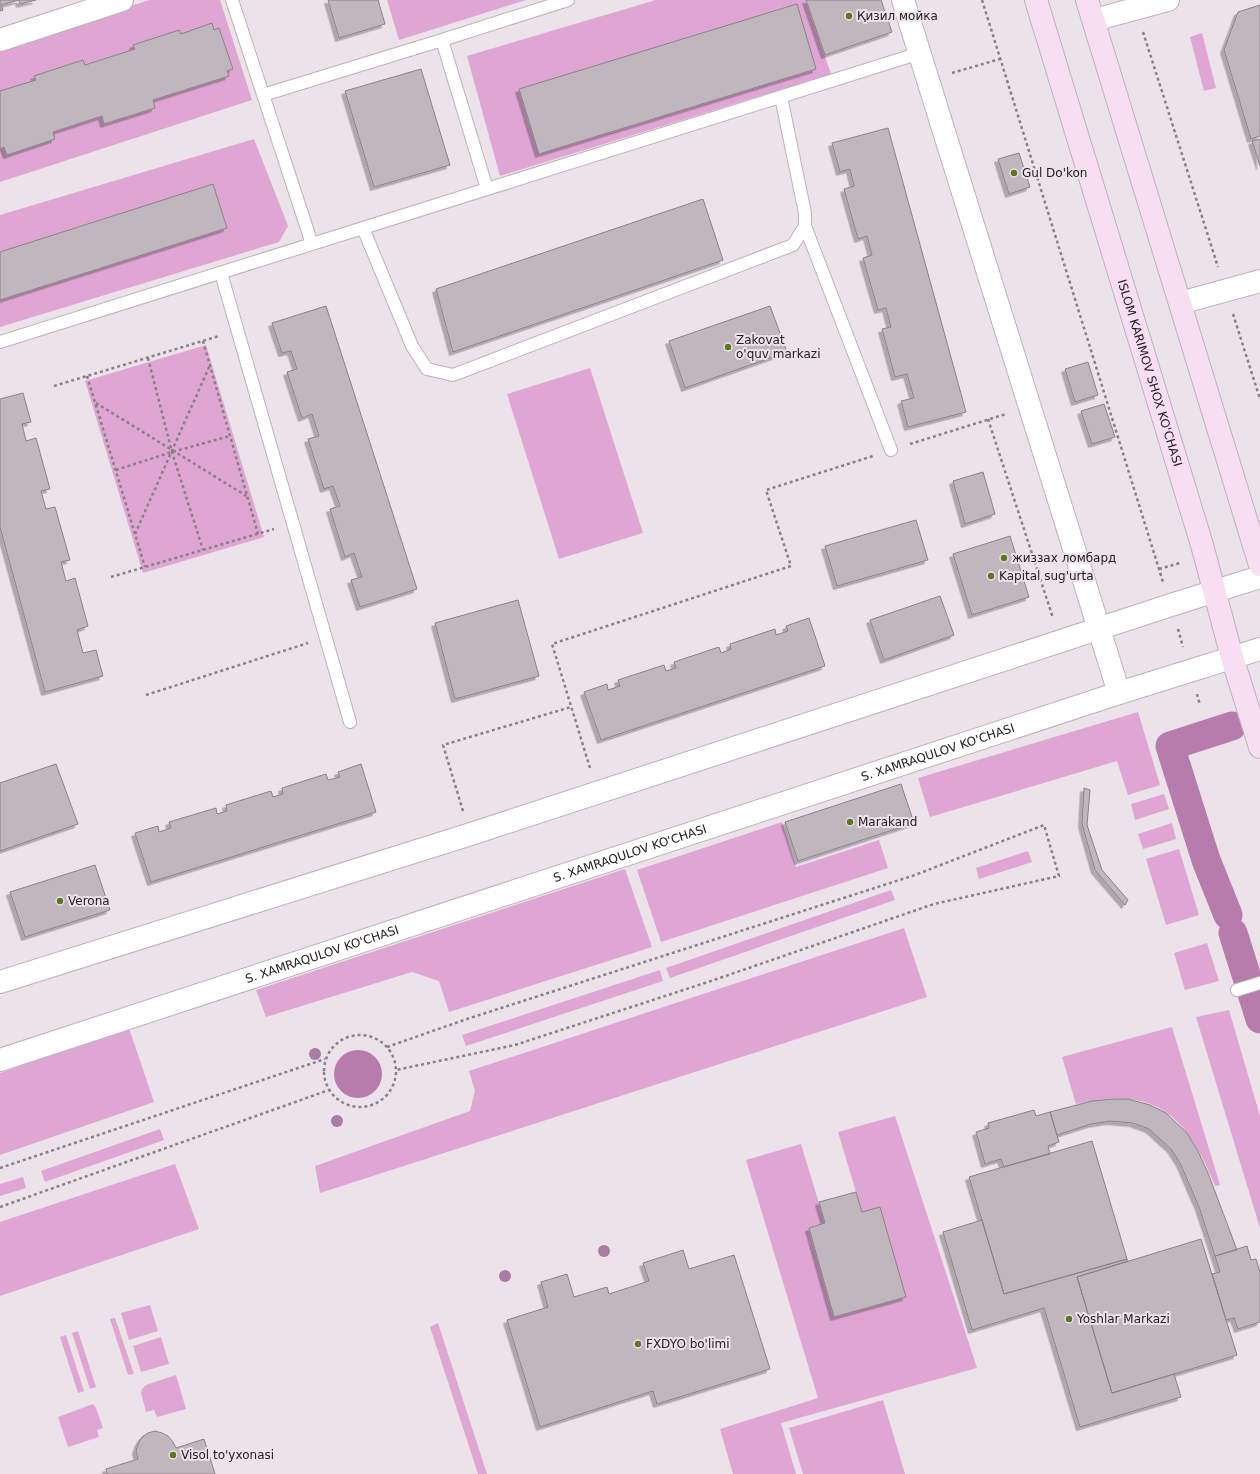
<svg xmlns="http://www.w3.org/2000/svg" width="1260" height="1474" font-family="'DejaVu Sans',sans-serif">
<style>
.green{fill:#dfa6d3}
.water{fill:#b87cac}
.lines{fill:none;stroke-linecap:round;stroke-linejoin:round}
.canal{stroke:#b87cac;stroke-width:29}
.building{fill:#c0b7be;stroke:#8a8288;filter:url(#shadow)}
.service-casing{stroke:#bcb2b9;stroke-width:14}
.minor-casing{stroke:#bcb2b9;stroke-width:24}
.secondary-casing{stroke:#bcb2b9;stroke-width:24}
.path{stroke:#878085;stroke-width:2.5;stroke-dasharray:3 3;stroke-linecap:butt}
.service{stroke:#fff;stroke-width:12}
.minor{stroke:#fff;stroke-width:22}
.secondary{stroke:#f8def3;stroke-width:22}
.tree{fill:#a97da3}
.poi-dot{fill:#5f7526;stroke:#ece2ea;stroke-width:1.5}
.labels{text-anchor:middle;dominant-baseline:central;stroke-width:4;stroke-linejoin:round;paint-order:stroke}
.poi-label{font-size:12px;fill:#242023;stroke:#ece2ea;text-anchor:start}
.street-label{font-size:12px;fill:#242023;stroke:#ece2ea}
</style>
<defs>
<filter id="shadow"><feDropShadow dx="-3.5" dy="3.5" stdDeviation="0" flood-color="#0004"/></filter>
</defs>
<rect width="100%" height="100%" fill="#ece2ea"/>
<path class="green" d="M150 0H220L252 100 0 182V47Z
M387 0H526L399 40Z
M656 0H806L831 74 500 176 467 56Z
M1202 33 1216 88 1204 91 1190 37Z
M254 139 288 226 279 242 0 327V215Z
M206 345 264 537 143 573 85 381Z
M590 368 643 533 559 559 507 394Z
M1138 712 1160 785 1128 795 1117 761 930 817 918 778Z
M1164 794 1169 809 1135 820 1131 804Z
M782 822 796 867 879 840 888 868 661 942 637 870Z
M1172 823 1176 839 1143 849 1138 834Z
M1179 849 1199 915 1166 925 1146 859Z
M1028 851 1032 862 979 879 976 868Z
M625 869 652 947 449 1012 439 981 412 972 266 1017 256 990Z
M891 890 895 900 670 978 666 968Z
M904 928 927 997 320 1193 315 1166 470 1111 475 1091 469 1071Z
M1207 943 1219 981 1185 990 1174 953Z
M660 970 663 981 466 1046 462 1035Z
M1229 1010 1260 1116V1228L1196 1017Z
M1172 1027 1220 1185 1215 1186C1187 1115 1155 1085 1076 1104L1062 1057Z
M129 1028 154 1102 0 1155V1073Z
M895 1116 977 1368 781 1423 796 1474H733L720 1429 818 1398 746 1160 801 1144 825 1223 809 1228 834 1317 905 1297 880 1207 862 1212 838 1132Z
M160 1129 164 1140 45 1182 41 1171Z
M175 1164 199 1229 0 1296V1222Z
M23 1177 26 1188 0 1196V1184Z
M150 1305 158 1331 129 1340 121 1313Z
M115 1318 134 1374 128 1375 110 1319Z
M438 1323 487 1474H478L430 1327Z
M78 1331 96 1387 90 1389 72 1333Z
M66 1335 84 1391 78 1393 60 1337Z
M161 1337 169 1364 141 1372 133 1346Z
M176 1375 186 1409 157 1417 154 1410 146 1412 141 1393 142 1389 146 1385Z
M883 1400 905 1474H803L789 1428Z
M93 1404 96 1408 103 1428 97 1430 99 1437 68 1447 58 1417Z"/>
<path class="water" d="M334 1074a24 24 0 1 1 48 0a24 24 0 1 1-48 0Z"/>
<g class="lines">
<path class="canal" d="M1228 915 1206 860 1170 746 1232 726
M1233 933 1260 1019"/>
</g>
<path class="building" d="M0 0H36L20 4 19 0 1 5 3 10 0 11Z
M328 0H378L385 24 339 38Z
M806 0H881L892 32 825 55Z
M797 4 816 69 539 154 519 89Z
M1260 5V136L1251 139 1224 50 1238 12Z
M212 23 214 30 219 28 233 69 227 71 229 76 153 100 155 108 104 124 102 116 53 132 55 139 7 155 4 147 0 149V91L36 80 34 76 83 60 85 65 135 49 133 45 179 30 181 34Z
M421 69 450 165 374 187 345 91Z
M888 128 966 412 908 427 901 401 914 398 907 374 895 377 882 329 891 327 886 308 878 310 863 258 872 255 867 236 858 239 844 189 854 186 850 169 840 172 832 143Z
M1260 139V166L1252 141Z
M1019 153 1030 187 1009 194 998 159Z
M213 184 227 228 0 300V252Z
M703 199 723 260 453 352 436 289Z
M326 306 417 589 360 607 351 580 362 577 354 553 345 557 330 509 340 506 333 486 324 489 308 439 319 436 312 414 302 418 287 372 297 369 291 351 282 353 272 323Z
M770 306 787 352 685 388 669 341Z
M1088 362 1098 395 1075 402 1065 369Z
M23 393 31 422 22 424 26 441 36 438 50 489 41 491 46 509 55 507 70 560 61 562 66 581 75 578 88 626 77 630 83 653 96 650 103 676 45 692 0 527V399Z
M1104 404 1115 437 1092 444 1081 411Z
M983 472 995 514 965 524 953 481Z
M916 520 928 560 837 586 825 546Z
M1010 536 1029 597 972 615 953 554Z
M940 596 954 635 884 660 870 620Z
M518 600 539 676 455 699 435 623Z
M809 618 825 666 601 740 584 692 607 684 608 690 620 686 618 680 664 665 666 671 676 668 674 662 719 647 721 653 731 649 730 644 775 629 776 635 788 631 786 626Z
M56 764 78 824 0 851V783Z
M361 764 376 812 151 882 135 833 158 826 159 832 171 828 169 822 216 808 217 814 227 811 226 805 271 791 273 797 283 794 282 788 326 774 328 780 340 777 338 772Z
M901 784 914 823 798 861 785 822Z
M1084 788 1090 790 1087 825 1102 870 1128 900 1125 905 1095 870 1082 824Z
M95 865 110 910 25 937 10 892Z
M1113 1099H1128L1150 1105 1166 1113 1187 1133 1197 1149 1208 1173 1237 1250 1215 1256 1199 1207 1180 1163 1171 1149 1149 1129 1133 1123 1110 1121 1091 1124 1057 1135 1050 1112 1092 1101Z
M1034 1110 1036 1116 1050 1112 1059 1142 1048 1146 1050 1154 1004 1167 1001 1159 985 1164 976 1132 989 1128 988 1123Z
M1092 1141 1127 1259 1004 1294 969 1177Z
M856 1192 862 1212 880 1207 906 1297 834 1317 809 1228 825 1223 819 1202Z
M982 1220 1004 1294 1127 1259 1128 1261 1077 1277 1112 1393 1174 1374 1181 1397 1080 1427 1044 1308 972 1330 943 1232Z
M1201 1239 1237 1355 1112 1393 1077 1277Z
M1247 1246 1251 1260 1256 1259 1260 1272V1322L1238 1329 1234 1318 1226 1320 1212 1274 1220 1272 1215 1256Z
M683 1250 689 1269 734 1255 770 1369 657 1404 653 1391 540 1427 507 1320 548 1307 541 1282 567 1274 574 1297 607 1287 609 1294 649 1281 643 1263Z
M155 1431 162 1433 168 1436 173 1442 176 1448 204 1439 215 1474H107L106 1469 138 1459 136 1451 138 1444 142 1437 148 1433Z"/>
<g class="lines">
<g class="service-casing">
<path id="service" d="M232 0 312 244
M263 95 442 40
M487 189 442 40 568 0
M805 226 891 450
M363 228 412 346 427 369 453 375 793 245 805 226V213L781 97
M221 273 350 722
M0 342 920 53
M1237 990 1260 983"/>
</g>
<g class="minor-casing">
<g id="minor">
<path d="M903 0 1119 693"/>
<path d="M1094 20 1168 0"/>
<path d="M0 40 122 0"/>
<path d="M1180 303 1260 281"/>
<path d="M0 982 471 834 1171 605 1260 577"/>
<path id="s1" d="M0 1060 1119 693 1260 649"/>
</g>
</g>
<g class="secondary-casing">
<g id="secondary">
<path id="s2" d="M1036 0 1202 545 1232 657 1260 747"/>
<path d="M1087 0 1260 565"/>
</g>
</g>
<path class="path" d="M982 0 1163 582
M1143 32 1218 267
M952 73 1000 59
M1233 314 1260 399
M203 341 258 534
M148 358 172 452 203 550
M87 376 145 567
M54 386 219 336
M96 403 248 497
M988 419 1053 618
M910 444 1006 414
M116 470 172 452 230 436
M135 534 210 365
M1159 569 1180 563
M111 577 274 529
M1178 629 1183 647
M1197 694 1200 705
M146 695 308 643
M590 768 552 644 791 566 766 490 873 456
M463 811 443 745 571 707
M324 1071a36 36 0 1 1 72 0a36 36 0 1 1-72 0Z
M387 1047 467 1019 915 875 1044 825 1059 876 934 904 711 981 515 1045 396 1070
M0 1168 325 1059
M0 1207 329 1090"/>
<use href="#service" class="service"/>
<use href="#minor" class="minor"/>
<use href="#secondary" class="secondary"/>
</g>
<g class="tree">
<circle cx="315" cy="1054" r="6"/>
<circle cx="337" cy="1121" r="6"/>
<circle cx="604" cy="1251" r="6"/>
<circle cx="505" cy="1276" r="6"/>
</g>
<g class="poi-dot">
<circle cx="849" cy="16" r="4"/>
<circle cx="1014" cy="173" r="4"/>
<circle cx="728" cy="347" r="4"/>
<circle cx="1004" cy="558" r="4"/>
<circle cx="991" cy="576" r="4"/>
<circle cx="850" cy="822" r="4"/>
<circle cx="60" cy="901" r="4"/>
<circle cx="1069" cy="1319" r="4"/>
<circle cx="638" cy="1344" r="4"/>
<circle cx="173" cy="1455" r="4"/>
</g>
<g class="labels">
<g class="poi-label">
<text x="857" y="16">Қизил мойка</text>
<text x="1022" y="173">Gul Do'kon</text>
<text x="736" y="340">Zakovat<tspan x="736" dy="14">o'quv markazi</tspan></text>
<text x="1012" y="558">жиззах ломбард</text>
<text x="999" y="576">Kapital sug'urta</text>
<text x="858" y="822">Marakand</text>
<text x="68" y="901">Verona</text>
<text x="1077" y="1319">Yoshlar Markazi</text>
<text x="646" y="1344">FXDYO bo'limi</text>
<text x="181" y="1455">Visol to'yxonasi</text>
</g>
<g class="street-label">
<text stroke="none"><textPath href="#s2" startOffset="390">ISLOM KARIMOV SHOX KO'CHASI</textPath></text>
<text stroke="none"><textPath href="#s1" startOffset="987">S. XAMRAQULOV KO'CHASI</textPath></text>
<text stroke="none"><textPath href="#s1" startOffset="663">S. XAMRAQULOV KO'CHASI</textPath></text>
<text stroke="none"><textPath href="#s1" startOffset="339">S. XAMRAQULOV KO'CHASI</textPath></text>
</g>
</g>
</svg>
